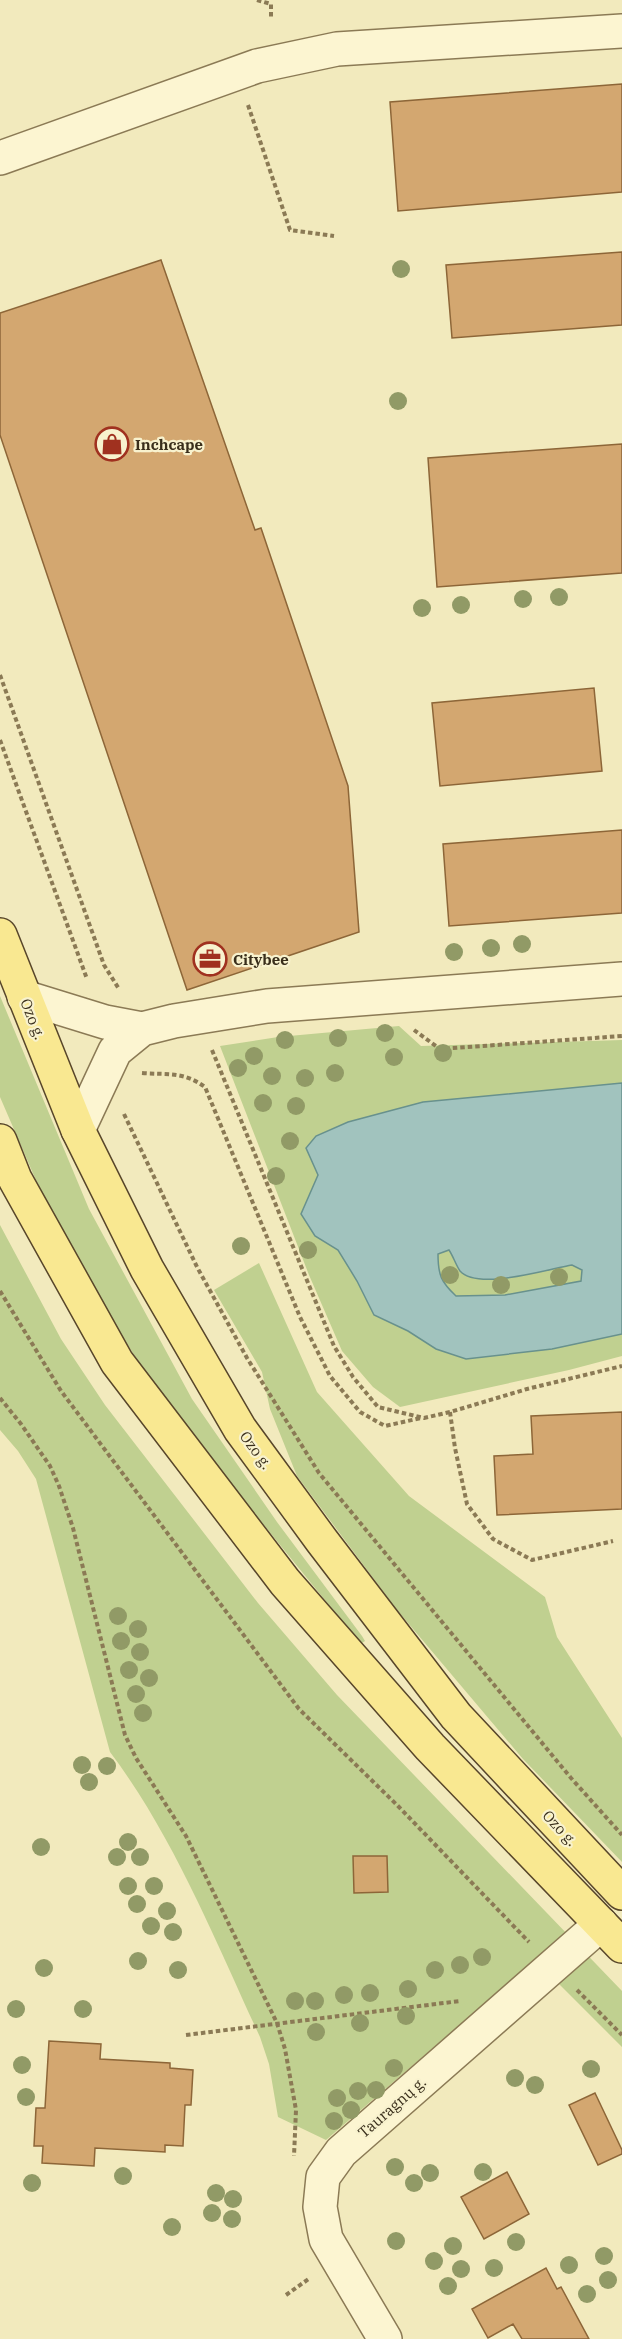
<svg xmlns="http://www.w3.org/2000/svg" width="622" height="2339" font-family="'IBM Plex Serif',serif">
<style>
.green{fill:#c0d090}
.water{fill:#a1c3be;stroke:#68918d;stroke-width:1.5;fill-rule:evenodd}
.building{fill:#d3a770;stroke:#8d6638;stroke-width:1.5}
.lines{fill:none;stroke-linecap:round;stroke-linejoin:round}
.minor-casing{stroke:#8b7a55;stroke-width:36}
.major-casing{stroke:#58462a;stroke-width:36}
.path{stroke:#8b7a55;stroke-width:4;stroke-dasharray:4.5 3;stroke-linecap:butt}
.minor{stroke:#fcf5d1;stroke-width:33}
.major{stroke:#f9e891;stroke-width:33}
.tree{fill:#919a66}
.labels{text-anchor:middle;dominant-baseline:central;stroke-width:4.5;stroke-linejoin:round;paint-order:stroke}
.poi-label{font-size:15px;font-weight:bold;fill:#392e1b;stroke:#f8f2ce;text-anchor:start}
.street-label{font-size:15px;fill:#392e1b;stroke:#f8f2ce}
</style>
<rect width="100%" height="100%" fill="#f2eabd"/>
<path class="green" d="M0 996 89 1209 192 1399 277 1522 362 1636 365 1641 362 1643 359 1642 193 1438 138 1361 81 1272 35 1178 0 1097Z
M399 1026 421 1046 622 1040V1356L569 1370 400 1407 373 1387 342 1351 309 1275 220 1046 278 1037Z
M0 1225 61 1339 105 1405 258 1603 337 1695 622 1991V2047L535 1960 326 2140 278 2117 269 2064 260 2037C215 1940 174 1837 110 1752L36 1479 18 1451 0 1430Z
M259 1263 317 1392 409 1496 545 1597 557 1637 622 1738V1862L523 1759 397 1610 297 1476 270 1409 262 1372 214 1290Z"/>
<path class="water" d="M622 1083V1334L552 1349 466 1359 436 1349 408 1331 374 1315 357 1281 338 1250 315 1236 301 1214 318 1175 306 1148 316 1136 348 1122 423 1102ZM449 1250C453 1256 456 1265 460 1271 478 1291 548 1269 572 1265L582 1270 581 1281 505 1295 456 1296C441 1282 438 1275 438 1254Z"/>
<path class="building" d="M622 84V192L398 211 390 102Z
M622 252V325L452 338 446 265Z
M161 260 255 530 261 528 348 786 359 932 187 990 0 435V313Z
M622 444V573L437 587 428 458Z
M594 688 602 771 440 786 432 703Z
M622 830V913L449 926 443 844Z
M622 1412V1509L497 1515 494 1456 533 1454 531 1416Z
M353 1856H387L388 1892 354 1893Z
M49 2041 101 2044 100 2059 170 2063V2068L193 2070 191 2105H185L183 2146 165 2145V2152L95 2148 94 2166 42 2163 43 2146H34L36 2108H45Z
M595 2093 622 2150V2154L598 2165 569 2105Z
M507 2172 529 2214 484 2239 461 2197Z
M546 2268 557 2289 561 2287 589 2339H522L513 2324 488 2338 472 2309Z"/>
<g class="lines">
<g class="minor-casing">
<path id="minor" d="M0 158 257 66 337 49 622 31
M24 997 105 1022 142 1029
M78 1130 115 1051 142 1029 174 1021 267 1006 622 979
M385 2339 326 2239 320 2207 323 2177 341 2152 601 1924"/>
</g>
<g class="major-casing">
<path id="major" d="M0 935 78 1130 147 1269 240 1429 322 1541 456 1716 622 1893
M0 1141 15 1179 117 1362 285 1582 430 1747 622 1946"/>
</g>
<path class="path" d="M257 0 271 4V17
M248 105 290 230 334 236
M0 675 104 965 119 989
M0 740 87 979
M414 1030 440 1049 622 1036
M212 1050 334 1346 353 1377 378 1407 424 1418 450 1412 527 1389 622 1366
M142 1073C167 1075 183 1071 205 1087L300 1317 330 1376 360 1412 385 1426 421 1418
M124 1114 197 1267 247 1358 319 1473 571 1778 622 1835
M0 1291 61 1391 299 1709 398 1806 529 1942
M0 1398 21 1424 50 1466 59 1486 73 1528 125 1735 136 1758 186 1836 277 2023 285 2049 296 2110 294 2156
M450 1412 455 1448 467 1504 493 1539 532 1560 613 1541
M577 1990 622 2035
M186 2035 460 2001
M286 2295 310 2278"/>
<use href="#minor" class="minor"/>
<use href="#major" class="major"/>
</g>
<g class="tree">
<circle cx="401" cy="269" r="9"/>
<circle cx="398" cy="401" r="9"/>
<circle cx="559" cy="597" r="9"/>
<circle cx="523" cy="599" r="9"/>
<circle cx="461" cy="605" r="9"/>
<circle cx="422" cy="608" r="9"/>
<circle cx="522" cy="944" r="9"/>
<circle cx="491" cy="948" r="9"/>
<circle cx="454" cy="952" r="9"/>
<circle cx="385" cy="1033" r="9"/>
<circle cx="338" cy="1038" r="9"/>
<circle cx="285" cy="1040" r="9"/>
<circle cx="443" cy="1053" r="9"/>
<circle cx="254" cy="1056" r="9"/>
<circle cx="394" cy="1057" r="9"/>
<circle cx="238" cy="1068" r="9"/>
<circle cx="335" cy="1073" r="9"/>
<circle cx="272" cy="1076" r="9"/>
<circle cx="305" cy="1078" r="9"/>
<circle cx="263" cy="1103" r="9"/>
<circle cx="296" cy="1106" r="9"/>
<circle cx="290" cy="1141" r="9"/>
<circle cx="276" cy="1176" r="9"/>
<circle cx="241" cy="1246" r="9"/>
<circle cx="308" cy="1250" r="9"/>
<circle cx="450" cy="1275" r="9"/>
<circle cx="559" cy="1277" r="9"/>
<circle cx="501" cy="1285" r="9"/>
<circle cx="118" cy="1616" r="9"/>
<circle cx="138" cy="1629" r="9"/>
<circle cx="121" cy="1641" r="9"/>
<circle cx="140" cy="1652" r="9"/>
<circle cx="129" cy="1670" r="9"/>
<circle cx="149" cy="1678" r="9"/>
<circle cx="136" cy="1694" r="9"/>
<circle cx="143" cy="1713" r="9"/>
<circle cx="82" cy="1765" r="9"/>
<circle cx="107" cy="1766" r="9"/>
<circle cx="89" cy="1782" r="9"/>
<circle cx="128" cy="1842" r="9"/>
<circle cx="41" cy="1847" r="9"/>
<circle cx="117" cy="1857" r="9"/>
<circle cx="140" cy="1857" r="9"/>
<circle cx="128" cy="1886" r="9"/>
<circle cx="154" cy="1886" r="9"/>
<circle cx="137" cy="1904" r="9"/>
<circle cx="167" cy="1911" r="9"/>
<circle cx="151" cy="1926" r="9"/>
<circle cx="173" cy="1932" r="9"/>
<circle cx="482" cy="1957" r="9"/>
<circle cx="138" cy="1961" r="9"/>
<circle cx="460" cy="1965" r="9"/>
<circle cx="44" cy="1968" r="9"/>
<circle cx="178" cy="1970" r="9"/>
<circle cx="435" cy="1970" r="9"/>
<circle cx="408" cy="1989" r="9"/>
<circle cx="370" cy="1993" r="9"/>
<circle cx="344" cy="1995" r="9"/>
<circle cx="295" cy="2001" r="9"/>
<circle cx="315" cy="2001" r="9"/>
<circle cx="16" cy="2009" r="9"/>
<circle cx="83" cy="2009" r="9"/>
<circle cx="406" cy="2016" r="9"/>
<circle cx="360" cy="2023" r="9"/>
<circle cx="316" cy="2032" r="9"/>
<circle cx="22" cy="2065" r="9"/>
<circle cx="394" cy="2068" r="9"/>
<circle cx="591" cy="2069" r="9"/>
<circle cx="515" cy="2078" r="9"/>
<circle cx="535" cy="2085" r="9"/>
<circle cx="376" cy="2090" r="9"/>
<circle cx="358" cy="2091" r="9"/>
<circle cx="26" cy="2097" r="9"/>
<circle cx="337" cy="2098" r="9"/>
<circle cx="351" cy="2110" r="9"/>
<circle cx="334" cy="2121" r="9"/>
<circle cx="395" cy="2167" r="9"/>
<circle cx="483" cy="2172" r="9"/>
<circle cx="430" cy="2173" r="9"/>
<circle cx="123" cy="2176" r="9"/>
<circle cx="32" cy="2183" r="9"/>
<circle cx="414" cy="2183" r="9"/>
<circle cx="216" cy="2193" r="9"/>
<circle cx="233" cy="2199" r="9"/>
<circle cx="212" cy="2213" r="9"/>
<circle cx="232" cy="2219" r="9"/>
<circle cx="172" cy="2227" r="9"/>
<circle cx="396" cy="2241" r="9"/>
<circle cx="516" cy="2242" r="9"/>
<circle cx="453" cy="2246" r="9"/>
<circle cx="604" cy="2256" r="9"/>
<circle cx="434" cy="2261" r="9"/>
<circle cx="569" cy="2265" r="9"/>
<circle cx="494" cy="2268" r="9"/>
<circle cx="461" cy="2269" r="9"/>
<circle cx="608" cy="2280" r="9"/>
<circle cx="448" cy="2286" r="9"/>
<circle cx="587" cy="2294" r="9"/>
</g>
<defs>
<g id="shop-ring" transform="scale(1.725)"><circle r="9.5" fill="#f8f2ce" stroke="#a0311f" stroke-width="1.5"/><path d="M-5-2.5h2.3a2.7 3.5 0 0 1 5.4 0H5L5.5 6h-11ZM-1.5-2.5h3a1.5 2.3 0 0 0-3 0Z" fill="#a0311f"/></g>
<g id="office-ring" transform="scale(1.725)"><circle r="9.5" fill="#f8f2ce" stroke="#a0311f" stroke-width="1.5"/><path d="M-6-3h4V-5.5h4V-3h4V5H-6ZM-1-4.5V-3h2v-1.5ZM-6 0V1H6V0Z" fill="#a0311f"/></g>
</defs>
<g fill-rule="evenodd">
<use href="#shop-ring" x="112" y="444"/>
<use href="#office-ring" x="210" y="959"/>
</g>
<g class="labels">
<g class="poi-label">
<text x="135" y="444">Inchcape</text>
<text x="233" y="959">Citybee</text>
</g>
<g class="street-label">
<text transform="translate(33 1019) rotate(68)">Ozo g.</text>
<text transform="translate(256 1450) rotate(54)">Ozo g.</text>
<text transform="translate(560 1828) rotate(47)">Ozo g.</text>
<text transform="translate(392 2107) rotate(-41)">Tauragnų g.</text>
</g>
</g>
</svg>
